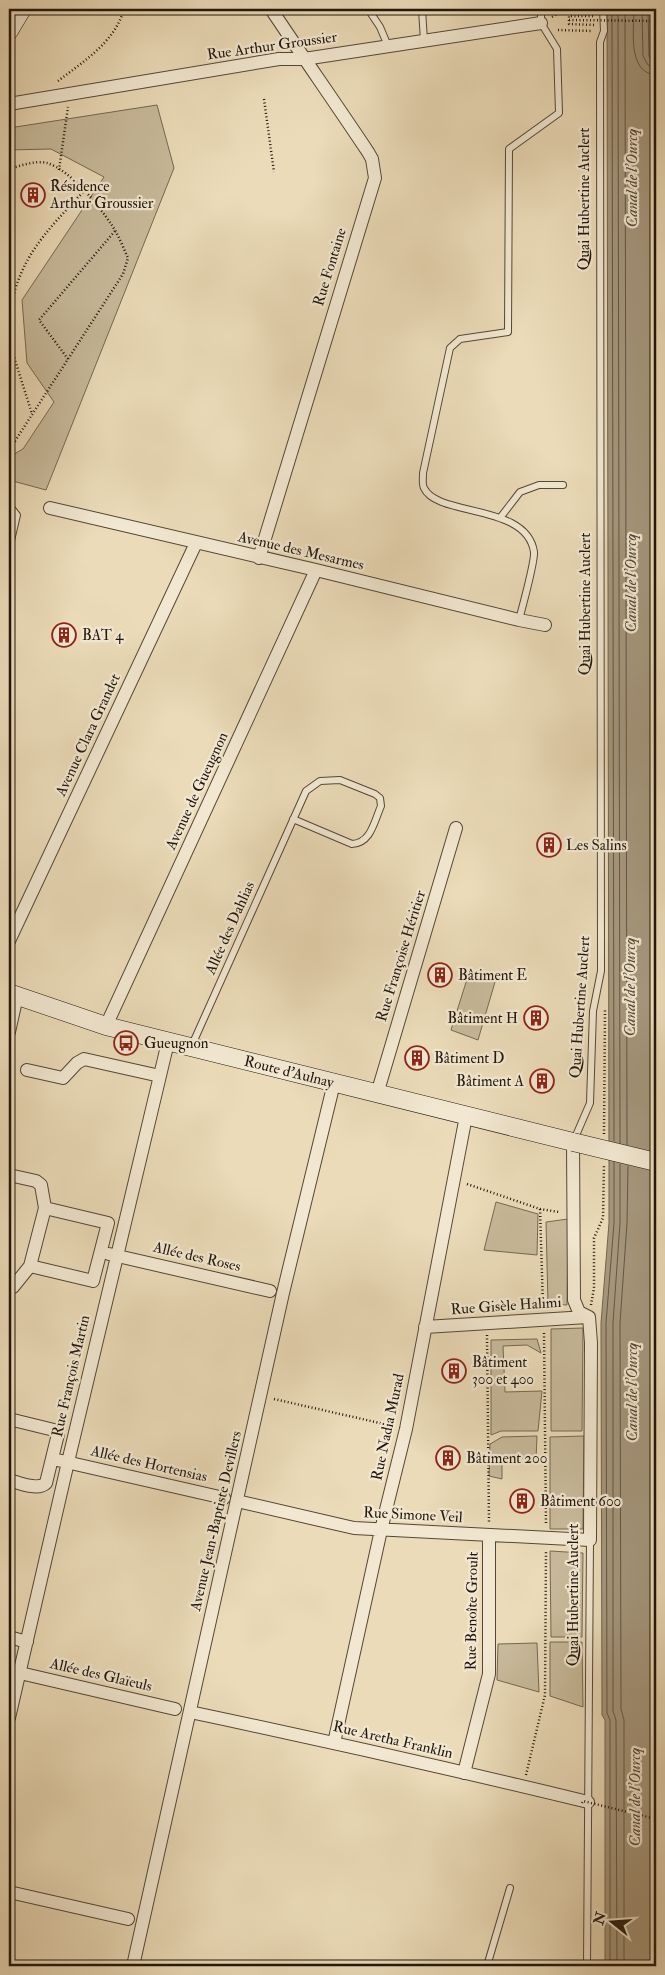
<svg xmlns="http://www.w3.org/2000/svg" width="665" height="1975" font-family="'IM FELL Double Pica',serif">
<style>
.green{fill:#c8ba9b;stroke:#746854}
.water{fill:#a6987e;stroke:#706451}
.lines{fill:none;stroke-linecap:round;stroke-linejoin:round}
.shore{stroke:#635746;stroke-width:1}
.lane-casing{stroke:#534738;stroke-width:8}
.street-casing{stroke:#534738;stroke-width:14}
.secondary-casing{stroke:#20160d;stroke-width:19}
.path{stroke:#20160d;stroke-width:2.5;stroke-dasharray:1 2.5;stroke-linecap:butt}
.lane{stroke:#f2e8d1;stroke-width:6}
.street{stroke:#f2e8d1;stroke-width:12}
.secondary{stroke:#f2e8d1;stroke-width:18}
.secondary-bridge-casing{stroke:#20160d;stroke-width:19;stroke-linecap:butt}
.path-bridge{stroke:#20160d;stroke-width:2.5;stroke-dasharray:1 2.5;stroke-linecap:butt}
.secondary-bridge{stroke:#f2e8d1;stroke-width:18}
.labels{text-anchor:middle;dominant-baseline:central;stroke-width:4.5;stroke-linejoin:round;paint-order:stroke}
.street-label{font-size:15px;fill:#20160d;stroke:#f2e8d1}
.poi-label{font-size:15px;fill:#20160d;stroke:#f2e8d1;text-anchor:start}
.water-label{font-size:16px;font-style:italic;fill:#564a3a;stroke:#f2e8d1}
</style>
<rect width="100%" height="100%" fill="#ebdbb8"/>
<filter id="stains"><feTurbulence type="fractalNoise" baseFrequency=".004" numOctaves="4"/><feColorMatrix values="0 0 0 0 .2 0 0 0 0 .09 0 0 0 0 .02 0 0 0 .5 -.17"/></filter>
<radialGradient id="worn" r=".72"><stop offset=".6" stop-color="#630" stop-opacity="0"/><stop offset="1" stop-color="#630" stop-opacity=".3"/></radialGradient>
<path class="green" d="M653 9H656V145L653 22Z
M157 105 174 168 46 490 9 480V457L23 449 54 402 27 363 22 300 104 177 51 149 9 150V128Z
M468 976 495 982 478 1040 451 1030Z
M496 1202 538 1214 537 1255 484 1250Z
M568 1219 567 1305 548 1304 546 1222Z
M583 1328 582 1431H551V1329Z
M537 1339 541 1353 527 1345 503 1346 505 1392 542 1391 538 1431H501L491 1435V1340Z
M537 1436 536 1459 502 1457V1479L489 1476 490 1444 502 1437Z
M584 1436 583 1529H550V1437Z
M550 1551 583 1553 582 1637H551Z
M550 1642H582L583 1707 550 1696Z
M537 1643 539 1692 497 1680 498 1644Z"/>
<path class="water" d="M607 9H653L656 145V1966H605V1720L602 1715 601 1323 609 1223V1167Z"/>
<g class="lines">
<path class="shore" d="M612 9 614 1141
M618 9 620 1143
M625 9 627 1145
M634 9C634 30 627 73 656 75
M642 9 643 56 648 65 656 67
M648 9 649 56 651 60 656 61
M610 1966V1720L607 1713 606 1323 614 1223V1162
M617 1966 616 1720 613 1711V1323L620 1223V1164
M624 1966V1720L621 1709 620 1323 627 1223 628 1166"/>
<g class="lane-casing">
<path id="lane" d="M368 9 380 27 388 46
M422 9 424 41
M9 505 17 515 9 549
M500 518 520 492 539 485H563
M519 620C522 608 535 562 534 552 527 503 437 517 424 488 422 485 423 478 423 473L450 348 460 339 508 332 509 149 559 113 557 49 541 23V9
M192 1045 306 791 320 781 340 780 375 794 380 798 381 806C374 822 371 843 352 844L293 819
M574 1140 590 1103 593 1011 601 971 600 42 604 31 603 9
M487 1966 510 1888
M587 1966 590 1540"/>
</g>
<g class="street-casing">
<path id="street" d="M9 104 279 59H304L541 23
M50 508 316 570 519 620 545 625
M259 558 375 178 372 159 368 152C336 104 303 57 271 9
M9 941 196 543
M106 1026 316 570
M9 1032 17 996
M27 1070 63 1078 77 1063 84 1059 160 1076
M377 1094 456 828
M9 1175 36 1181 41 1185 45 1208 108 1223 93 1281 30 1266 13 1287 9 1288
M109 1254 270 1291
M30 1266 45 1208
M425 1327 587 1317
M9 1419 54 1430 58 1434 46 1483C38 1491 19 1483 9 1480
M53 1459 224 1498
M237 1501 354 1528 590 1540 591 1343 589 1317 579 1312 574 1300 573 1142
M9 1637 27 1642
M20 1673 175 1709
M190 1712C323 1740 456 1770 588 1802
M9 1718 68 1462 168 1042
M334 1743 381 1530 406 1429 466 1116
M464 1773 489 1674V1536
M9 1892 128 1919
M133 1966 283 1293 334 1083"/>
</g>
<g class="secondary-casing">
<path id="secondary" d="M9 31 22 9
M9 993 106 1026 573 1142"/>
</g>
<path class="path" d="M593 16H569V24L594 25
M552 17 564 10 593 11
M558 30 593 31
M58 81C84 61 115 42 124 9
M264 99 274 172
M9 169C20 166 35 160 47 163 70 170 98 204 111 224 118 234 123 247 128 258L123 274 15 441 9 443
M59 170 68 107
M9 317C18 258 45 233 84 191
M9 341 32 414
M68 359 39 320 115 231
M9 1067 15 1068
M604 1134 605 1010
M467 1184 540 1209 559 1212
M540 1209 543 1307
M591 1305 594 1288V1238L603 1218 604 1165
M544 1333 546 1525
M487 1335 489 1522
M274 1399 393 1426
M526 1775 545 1695 546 1550"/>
<use href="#lane" class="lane"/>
<use href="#street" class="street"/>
<use href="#secondary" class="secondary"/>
<g class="secondary-bridge-casing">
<path id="secondary-bridge" d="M573 1142 656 1162"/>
</g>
<path class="path-bridge" d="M569 20 656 21
M582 1803 583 1801 656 1819"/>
<use href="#secondary-bridge" class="secondary-bridge"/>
</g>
<defs>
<g id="building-ring" transform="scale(1.25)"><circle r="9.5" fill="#f2e8d1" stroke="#8f2418" stroke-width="1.5"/><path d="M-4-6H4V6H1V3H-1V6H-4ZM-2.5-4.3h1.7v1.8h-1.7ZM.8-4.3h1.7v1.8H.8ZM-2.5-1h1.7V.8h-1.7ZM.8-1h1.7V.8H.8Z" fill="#8f2418"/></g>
<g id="bus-ring" transform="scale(1.25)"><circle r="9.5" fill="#f2e8d1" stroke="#8f2418" stroke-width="1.5"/><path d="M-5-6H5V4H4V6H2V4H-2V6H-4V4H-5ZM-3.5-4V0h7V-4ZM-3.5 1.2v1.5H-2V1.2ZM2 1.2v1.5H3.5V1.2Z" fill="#8f2418"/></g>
</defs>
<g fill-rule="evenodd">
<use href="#building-ring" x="33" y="195"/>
<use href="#building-ring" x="64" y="635"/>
<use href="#building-ring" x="549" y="845"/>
<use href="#building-ring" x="440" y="975"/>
<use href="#building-ring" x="536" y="1018"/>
<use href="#bus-ring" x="126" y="1043"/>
<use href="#building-ring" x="417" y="1058"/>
<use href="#building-ring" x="542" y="1081"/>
<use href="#building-ring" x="454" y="1371"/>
<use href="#building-ring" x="448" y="1458"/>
<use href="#building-ring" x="522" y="1501"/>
</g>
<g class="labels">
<g class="street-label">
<text transform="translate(272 46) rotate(-8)">Rue Arthur Groussier</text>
<text transform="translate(584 199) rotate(-90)">Quai Hubertine Auclert</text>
<text transform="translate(330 267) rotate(-73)">Rue Fontaine</text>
<text transform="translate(301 551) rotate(13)">Avenue des Mesarmes</text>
<text transform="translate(585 604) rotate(-90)">Quai Hubertine Auclert</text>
<text transform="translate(88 735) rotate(-65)">Avenue Clara Grandet</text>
<text transform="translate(197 791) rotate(-65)">Avenue de Gueugnon</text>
<text transform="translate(230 928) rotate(-66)">Allée des Dahlias</text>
<text transform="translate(401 956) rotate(-73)">Rue Françoise Héritier</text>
<text transform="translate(580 1007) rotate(-86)">Quai Hubertine Auclert</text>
<text transform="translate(289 1072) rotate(14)">Route d'Aulnay</text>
<text transform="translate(197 1257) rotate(13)">Allée des Roses</text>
<text transform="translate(506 1306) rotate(-4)">Rue Gisèle Halimi</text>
<text transform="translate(71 1376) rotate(-77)">Rue François Martin</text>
<text transform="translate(388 1427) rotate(-78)">Rue Nadia Murad</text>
<text transform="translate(149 1464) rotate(13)">Allée des Hortensias</text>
<text transform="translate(413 1515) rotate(3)">Rue Simone Veil</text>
<text transform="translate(216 1521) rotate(-77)">Avenue Jean-Baptiste Devillers</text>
<text transform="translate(573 1595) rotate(-90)">Quai Hubertine Auclert</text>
<text transform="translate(472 1611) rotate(-89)">Rue Benoîte Groult</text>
<text transform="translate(101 1675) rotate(13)">Allée des Glaïeuls</text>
<text transform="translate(393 1740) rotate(13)">Rue Aretha Franklin</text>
</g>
<g class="poi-label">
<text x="50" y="186">Résidence<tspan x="50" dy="17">Arthur Groussier</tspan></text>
<text x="82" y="635">BAT 4</text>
<text x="566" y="845">Les Salins</text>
<text x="458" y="975">Bâtiment E</text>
<text x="518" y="1018" text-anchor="end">Bâtiment H</text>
<text x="144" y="1043">Gueugnon</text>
<text x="434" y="1058">Bâtiment D</text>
<text x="524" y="1081" text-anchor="end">Bâtiment A</text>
<text x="472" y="1362">Bâtiment<tspan x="472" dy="17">300 et 400</tspan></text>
<text x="466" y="1458">Bâtiment 200</text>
<text x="540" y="1501">Bâtiment 600</text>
</g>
<g class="water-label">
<text transform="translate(632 178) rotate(-90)">Canal de l'Ourcq</text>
<text transform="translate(631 583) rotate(-90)">Canal de l'Ourcq</text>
<text transform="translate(630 987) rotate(-90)">Canal de l'Ourcq</text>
<text transform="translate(632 1392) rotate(-90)">Canal de l'Ourcq</text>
<text transform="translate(635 1797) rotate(-90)">Canal de l'Ourcq</text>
</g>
</g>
<rect width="665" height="1975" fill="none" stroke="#ebdbb8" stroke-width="30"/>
<rect x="10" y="10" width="645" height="1955" fill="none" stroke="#20160d" stroke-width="2.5"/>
<rect x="15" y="15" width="635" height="1945" fill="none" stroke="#20160d"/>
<g transform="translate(612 1922) rotate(287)" stroke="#f2e8d1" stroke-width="4" paint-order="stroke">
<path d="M0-4L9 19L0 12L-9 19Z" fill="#20160d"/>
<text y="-8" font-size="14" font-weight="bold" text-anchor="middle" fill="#20160d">N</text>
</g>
<rect width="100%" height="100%" filter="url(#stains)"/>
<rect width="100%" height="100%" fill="url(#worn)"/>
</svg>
